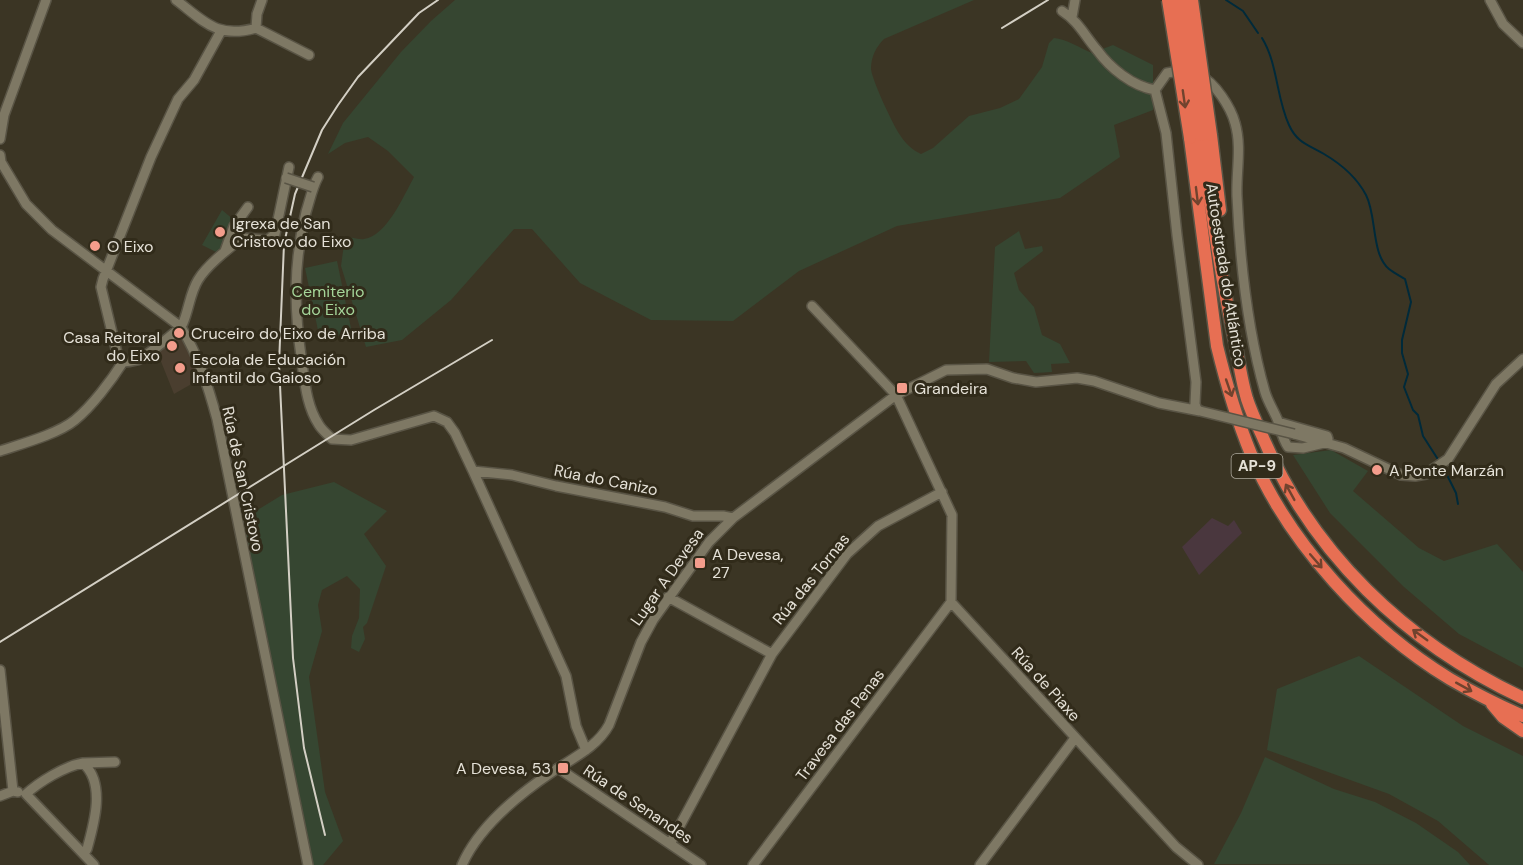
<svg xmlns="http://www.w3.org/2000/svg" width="1523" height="865" font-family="'DM Sans',sans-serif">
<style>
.industrial{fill:#4a373e}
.education{fill:#4a3e2f}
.green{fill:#364631}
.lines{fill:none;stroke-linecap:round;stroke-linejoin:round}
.stream{stroke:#002a3a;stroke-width:2}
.minor-casing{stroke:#595445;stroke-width:12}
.highway-casing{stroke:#595445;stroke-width:15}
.minor{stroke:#7e7864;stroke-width:9}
.highway{stroke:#e76f53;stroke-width:12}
.rail{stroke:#d3cfc4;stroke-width:2}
.minor-bridge-casing{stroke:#595445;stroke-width:12;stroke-linecap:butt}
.highway-bridge-casing{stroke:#595445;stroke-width:15;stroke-linecap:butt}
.minor-bridge{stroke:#7e7864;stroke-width:9}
.highway-bridge{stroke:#e76f53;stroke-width:12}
.oneway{stroke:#71432e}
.poi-dot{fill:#f49d8c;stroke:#312b1a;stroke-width:2}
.labels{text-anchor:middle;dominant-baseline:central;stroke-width:6;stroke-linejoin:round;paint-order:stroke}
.shield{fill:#312b1a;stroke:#afaa9e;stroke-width:1.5}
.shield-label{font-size:15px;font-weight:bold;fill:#e5e1d7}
.poi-label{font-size:16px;fill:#e5e1d7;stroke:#312b1a;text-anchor:start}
.street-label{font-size:16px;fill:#e5e1d7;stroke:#312b1a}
.park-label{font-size:16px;fill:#a5d599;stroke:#312b1a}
</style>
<rect width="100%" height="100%" fill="#3b3524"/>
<path class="industrial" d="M1212 518 1228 526 1234 520 1242 533 1199 575 1182 547Z"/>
<path class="education" d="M182 334 202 378 174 394 156 349Z"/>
<path class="green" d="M455 0H974L884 39C876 47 871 57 871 69 872 80 893 125 900 135 905 143 912 150 921 154L933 148 969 116 1000 108 1019 99 1042 67 1049 43 1054 38C1066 39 1080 48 1092 53L1113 45 1153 65V110L1114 125 1120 157 1060 198 897 226 799 271 733 321 651 320 580 283 532 229H514L451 300 402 340 366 347 341 266 345 237C351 237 359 240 364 239 387 236 404 195 414 177L388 151 368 137 345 143 328 154 343 123 401 52 431 21Z
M222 210 234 220 220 254 202 245Z
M1019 231 1025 249 1042 246 1043 251 1014 273 1019 290 1034 307 1042 335 1060 344 1070 363 1051 364 1052 372 1034 373 1026 361 989 362 995 247Z
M337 261 352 333 320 340 305 268Z
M1331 450 1368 471 1353 491 1419 548 1444 561 1497 544 1523 572V668L1459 634 1404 587 1330 513 1293 455Z
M334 482 387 511 364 534 386 566 367 623 363 627 365 639 359 652 351 648 352 636 359 618 360 589 347 576 322 590 318 605 322 631 309 677 325 792 343 841 323 865H312L254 582 247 542 246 517 282 495Z
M1359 656 1463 726 1523 756V865H1489L1438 821 1389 794 1267 750 1277 689Z
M1265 757 1334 789 1375 802 1416 823 1458 852 1470 865 1214 864 1241 813Z"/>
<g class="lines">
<path class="stream" d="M1226 0 1243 11 1258 33
M1262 38C1278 64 1276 97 1289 125 1297 143 1309 145 1324 154 1341 164 1357 178 1366 195 1377 216 1371 254 1389 269 1394 273 1400 276 1405 279L1411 302 1402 340V353L1408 374 1404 387 1413 410 1418 415 1423 436 1439 461
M1442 465 1456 493 1458 504"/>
<g class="minor-casing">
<path id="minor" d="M176 0C205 22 217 39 256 28L309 55
M1490 0 1503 24 1523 43
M1062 11C1078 21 1085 36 1097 50 1110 68 1132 86 1155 90
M1072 17 1075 0
M256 28 257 14 262 0
M1185 70 1167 73 1155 90 1166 133 1177 235 1196 382 1195 404 1197 410
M1200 76C1215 82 1231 108 1235 123 1242 147 1236 171 1237 196 1240 261 1247 329 1265 392 1268 402 1274 411 1278 421 1281 430 1282 438 1288 447L1303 448 1328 442
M0 139 4 115 46 0
M0 155 1 162 26 204 52 230 181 327C199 357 208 386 217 419L308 865
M318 177C312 188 310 200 306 212 293 264 294 310 302 363 305 384 307 407 319 425 322 430 327 434 332 439L351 440 434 416 447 422 455 433 473 471 566 676 576 726 586 750
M225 251 234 226 248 207
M812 306 896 395 952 515 951 602 1176 847 1198 865
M123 362 117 353 101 287 103 279 151 157 178 99 194 80 221 31
M1278 422 1327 436 1328 439
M1294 434 1344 448 1401 475 1415 476 1426 474 1448 459 1496 384 1523 359
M0 451C21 444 58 434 75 420 92 406 111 381 123 362 128 362 133 361 137 360 144 358 181 329 183 323 189 309 190 293 198 280 207 265 228 249 242 238L268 240 275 234 289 167
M473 471 512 475 556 486 665 507 693 516H723L733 518
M668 597 772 654
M0 670 13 791
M83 763 115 762
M558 768 701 865
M26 794C39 782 65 766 83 763 106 783 94 824 87 849L84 854
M26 794 94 865
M0 796 13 791 18 792
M670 844 772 654 847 554 878 526 942 492
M462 865C479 826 518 795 552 772 573 758 597 747 609 725L641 642 653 620 709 542 733 518 896 395 946 370 987 369 1013 378 1036 382 1077 378 1094 381 1159 403 1200 411
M753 865 951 602
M980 865 1075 738"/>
</g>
<g class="highway-casing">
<path id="highway" d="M1201 135C1211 206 1220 276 1236 346 1239 364 1242 382 1247 399 1251 411 1256 422 1261 433 1311 553 1406 643 1523 698
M1211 135 1220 210
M1190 138 1217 346C1226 383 1237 420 1251 454 1289 544 1368 629 1450 679 1474 693 1498 705 1523 716
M1492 704 1503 717 1523 731"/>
</g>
<use href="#minor" class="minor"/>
<use href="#highway" class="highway"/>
<path class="rail" d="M1002 28 1048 0
M0 642 374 410 492 340
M325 835 304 748 293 658 279 364 284 244 295 194 322 130 338 105 358 77 419 13 438 0"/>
<g class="minor-bridge-casing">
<path id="minor-bridge" d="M286 178 313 187
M1200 411 1294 434"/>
</g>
<g class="highway-bridge-casing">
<path id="highway-bridge" d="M1168 0 1190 138
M1180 0 1201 135
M1192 0 1211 135"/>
</g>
<use href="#minor-bridge" class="minor-bridge"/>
<use href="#highway-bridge" class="highway-bridge"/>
</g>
<defs><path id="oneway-shaft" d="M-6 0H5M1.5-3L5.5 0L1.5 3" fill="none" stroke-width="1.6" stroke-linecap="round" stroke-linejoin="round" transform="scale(1.5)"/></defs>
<g class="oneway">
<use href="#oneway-shaft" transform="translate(1184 99) rotate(82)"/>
<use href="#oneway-shaft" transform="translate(1197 196) rotate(83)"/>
<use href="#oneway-shaft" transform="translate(1229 388) rotate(71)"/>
<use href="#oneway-shaft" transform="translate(1290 492) rotate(-119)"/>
<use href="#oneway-shaft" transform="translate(1316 561) rotate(49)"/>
<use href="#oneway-shaft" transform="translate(1420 635) rotate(-144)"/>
<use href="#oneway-shaft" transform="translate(1464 687) rotate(29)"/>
</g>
<g class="poi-dot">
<circle cx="220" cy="232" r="6"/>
<circle cx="95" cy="246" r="6"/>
<circle cx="179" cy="333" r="6"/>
<circle cx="172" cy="346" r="6"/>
<circle cx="180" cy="368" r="6"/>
<rect x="896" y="382" width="12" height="12" rx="3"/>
<circle cx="1377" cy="470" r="6"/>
<rect x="694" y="557" width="12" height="12" rx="3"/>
<rect x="557" y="762" width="12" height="12" rx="3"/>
</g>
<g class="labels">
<rect class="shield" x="1231.5" y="454" width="51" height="24" rx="4.5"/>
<g class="shield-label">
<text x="1257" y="466">AP-9</text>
</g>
<g class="poi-label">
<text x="232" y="223">Igrexa de San<tspan x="232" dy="18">Cristovo do Eixo</tspan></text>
<text x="107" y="246">O Eixo</text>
<text x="191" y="333">Cruceiro do Eixo de Arriba</text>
<text x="160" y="337" text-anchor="end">Casa Reitoral<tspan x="160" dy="18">do Eixo</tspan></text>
<text x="192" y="359">Escola de Educación<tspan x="192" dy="18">Infantil do Gaioso</tspan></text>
<text x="914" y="388">Grandeira</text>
<text x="1389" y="470">A Ponte Marzán</text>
<text x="712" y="554">A Devesa,<tspan x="712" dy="18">27</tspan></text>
<text x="551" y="768" text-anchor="end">A Devesa, 53</text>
</g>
<g class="street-label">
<text transform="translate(1226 275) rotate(81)">Autoestrada do Atlántico</text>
<text transform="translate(243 479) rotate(78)">Rúa de San Cristovo</text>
<text transform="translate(606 480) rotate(11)">Rúa do Canizo</text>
<text transform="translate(667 577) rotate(-55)">Lugar A Devesa</text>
<text transform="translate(811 579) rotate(-51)">Rúa das Tornas</text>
<text transform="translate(1046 684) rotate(48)">Rúa de Piaxe</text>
<text transform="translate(840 725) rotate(-53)">Travesa das Penas</text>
<text transform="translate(638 804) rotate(34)">Rúa de Senandes</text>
</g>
<g class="park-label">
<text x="328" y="291">Cemiterio<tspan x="328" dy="18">do Eixo</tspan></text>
</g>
</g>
</svg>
